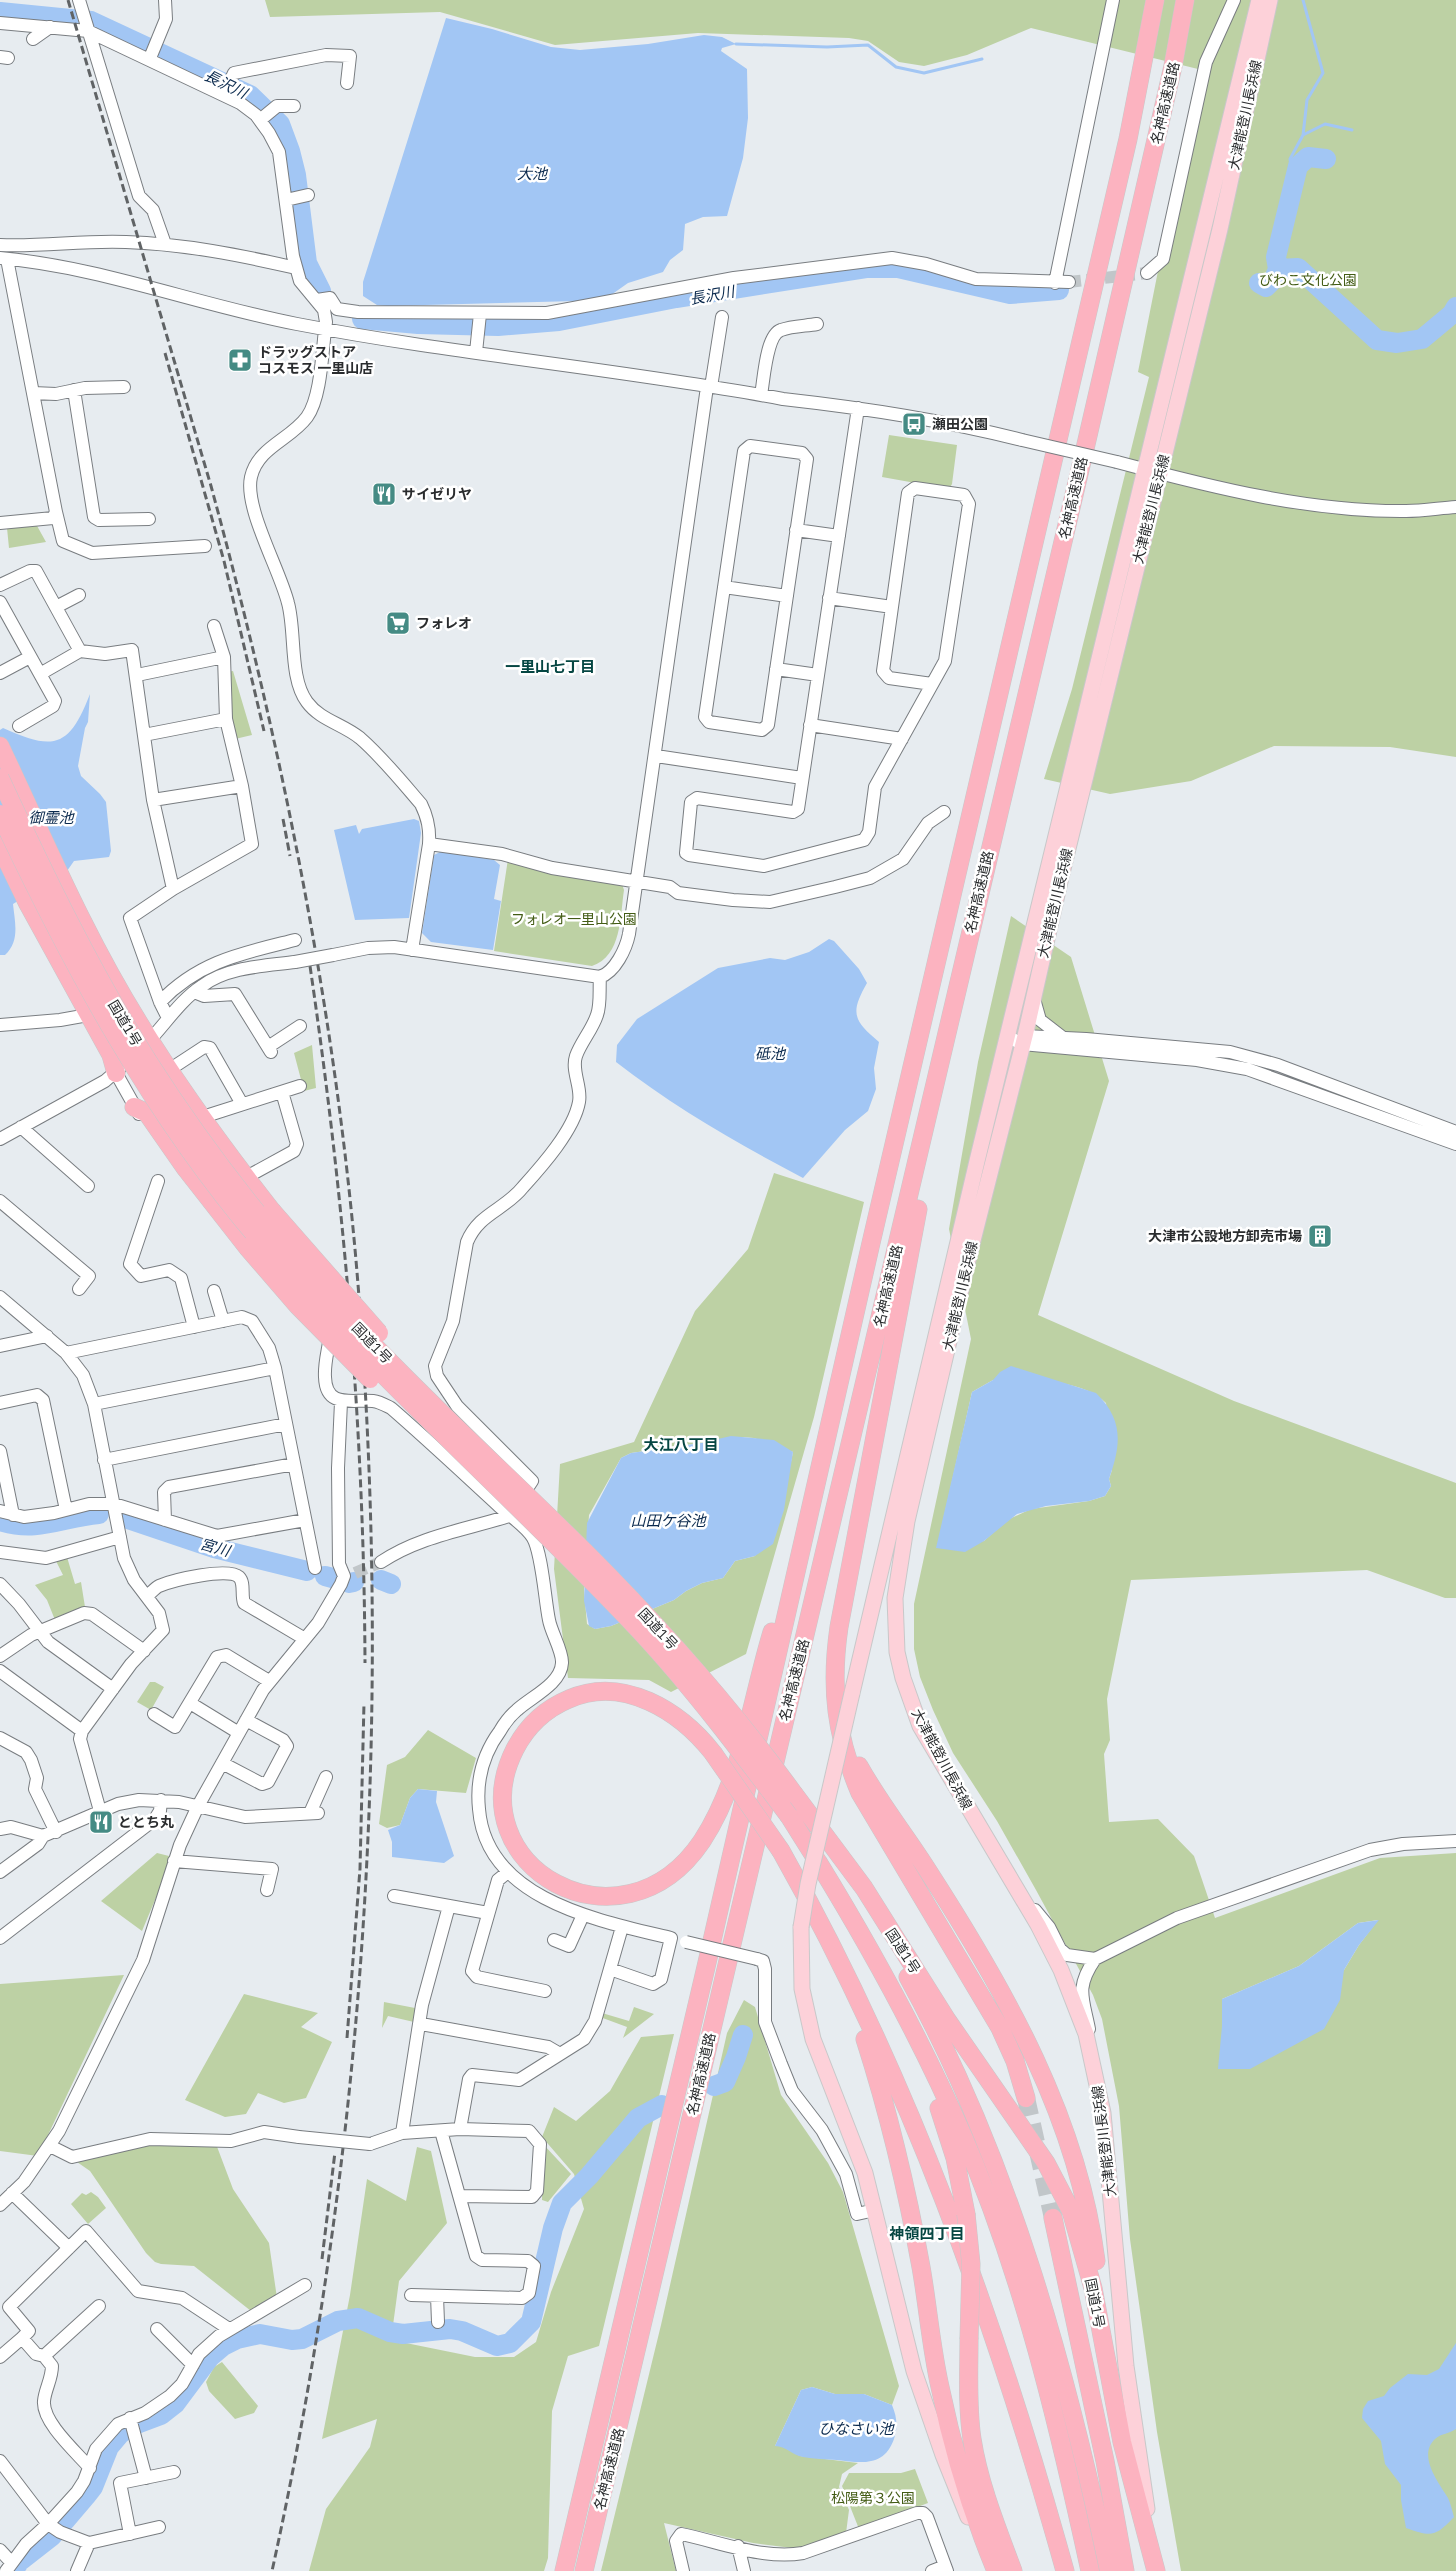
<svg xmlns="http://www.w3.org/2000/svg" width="1456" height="2571" font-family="'IBM Plex Sans','Noto Sans JP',sans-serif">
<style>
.green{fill:#bdd1a4;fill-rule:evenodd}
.water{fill:#a2c6f4}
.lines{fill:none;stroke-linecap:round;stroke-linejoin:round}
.stream{stroke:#a2c6f4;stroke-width:3}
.river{stroke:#a2c6f4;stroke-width:20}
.minor-tunnel{stroke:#c1c6c9;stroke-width:12;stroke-dasharray:12 6;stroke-linecap:butt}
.highway-tunnel{stroke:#c1c6c9;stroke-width:18;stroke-dasharray:18 9;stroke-linecap:butt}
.minor-casing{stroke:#797d81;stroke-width:14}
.major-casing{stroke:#c8c8c9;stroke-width:17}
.highway-casing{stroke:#c8c8c9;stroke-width:19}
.minor{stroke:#fff;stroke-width:12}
.major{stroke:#fdd1d9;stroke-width:15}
.highway{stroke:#fcb3c0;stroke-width:18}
.rail{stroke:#606365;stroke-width:3;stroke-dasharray:8 4;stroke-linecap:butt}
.minor-bridge-casing{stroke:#797d81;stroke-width:14;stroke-linecap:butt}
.major-bridge-casing{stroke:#c8c8c9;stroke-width:17;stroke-linecap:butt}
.highway-bridge-casing{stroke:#c8c8c9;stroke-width:19;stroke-linecap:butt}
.minor-bridge{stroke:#fff;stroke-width:12}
.major-bridge{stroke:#fdd1d9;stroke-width:15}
.highway-bridge{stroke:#fcb3c0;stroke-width:18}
.labels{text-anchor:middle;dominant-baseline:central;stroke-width:5;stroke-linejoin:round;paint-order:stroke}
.street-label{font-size:14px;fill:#2a2c2e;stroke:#fff}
.park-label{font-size:14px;fill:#435c15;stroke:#fff}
.poi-label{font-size:14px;font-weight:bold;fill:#2a2c2e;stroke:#fff;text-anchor:start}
.water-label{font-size:15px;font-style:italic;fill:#0b2a4e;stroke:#fff}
.neighbourhood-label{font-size:15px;font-weight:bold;fill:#054642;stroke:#fff}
</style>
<rect width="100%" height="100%" fill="#e7ecf0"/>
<path class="green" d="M265 0H1456V757L1390 747 1274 746 1191 781 1110 794 1044 779 1072 689 1149 377 1138 372 1198 69 1031 28 967 55 924 66 899 62 868 41 849 38 698 33 555 45 440 12 270 17Z
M889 435 957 445 952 484 949 489 882 477Z
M36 524 46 542 9 548 7 528Z
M233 671 252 735 235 739 229 718 227 672Z
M508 859 622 884 624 890C620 916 622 956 592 966L494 951Z
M1011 916 1071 957 1109 1081 1038 1315 1234 1401 1456 1483V1598H1445L1367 1570 1131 1580 1107 1699 1110 1740 1104 1754 1109 1822 1158 1819 1194 1856 1215 1918 1380 1858 1456 1853V2571H1181L1157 2432 1130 2239 1119 2106 1102 2019 1093 1995 1036 1890 997 1821 953 1753 933 1710 920 1677 914 1649V1604L971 1339 949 1229 978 1062ZM993 1380C1030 1382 1077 1376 1106 1403L1112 1470 1109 1479 1111 1486 1105 1496 1089 1501 1031 1509 1007 1520 984 1541 937 1548 972 1392ZM1378 1920 1359 1945 1344 1970 1222 2026V1999L1299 1966 1358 1923Z
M312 1045 316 1088 304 1091 294 1053Z
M774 1173 864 1202 814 1417 746 1654 671 1692 649 1680 568 1678 554 1569 560 1464 634 1442 695 1311 748 1249ZM742 1437 754 1438 793 1452 787 1481 755 1556 735 1561 723 1578 702 1583 686 1591 674 1600 611 1626 595 1629 587 1624 584 1590 589 1515 621 1458 631 1453Z
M67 1557 75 1584 81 1582 85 1607 55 1620 47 1600 35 1585 63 1575 56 1561Z
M150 1682H155L164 1687 151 1710 137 1702Z
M428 1730 476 1758 466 1793 418 1789 410 1798 400 1825 387 1828 379 1824 387 1765 405 1757Z
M157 1853 173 1857 142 1931 101 1901Z
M124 1975 38 2156 0 2151V1984Z
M244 1994 318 2013 301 2027 332 2042 306 2098 284 2103 258 2093 246 2114 225 2117 185 2100Z
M744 2000 755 2007 781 2095 828 2163 843 2192 899 2386 892 2405 864 2394H835L812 2387 801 2390 775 2446H782L800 2456 858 2463 842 2474 839 2487 849 2510 846 2533 800 2549 753 2543 664 2523 676 2571H601L661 2325 727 2033Z
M384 2002 415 2008 414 2022 388 2016 382 2028Z
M634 2007 654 2014 623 2038 627 2027 600 2017 602 2013 629 2021Z
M674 2034 599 2346 568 2356 552 2411 548 2558 544 2571H309L326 2509 370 2447 377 2419 322 2439 350 2295 367 2179 406 2201 417 2147 431 2151 447 2223 399 2281 391 2340 475 2357H514L536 2342 551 2292 584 2209 574 2174 542 2137 554 2107 576 2121 610 2091 641 2037Z
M151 2142 216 2144 233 2189 269 2243 277 2298 251 2311 194 2266 161 2264 155 2262 146 2253 90 2171 77 2162Z
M543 2144 571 2174 548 2202 542 2200Z
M91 2192 98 2197 106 2208 88 2224 71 2204 82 2193 86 2195Z
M222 2362 258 2406 254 2413 235 2419 209 2391 206 2382 214 2367Z
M915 2469 928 2503 859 2529 842 2486 849 2473H901Z"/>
<path class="water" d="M446 18 492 29 551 47 580 50 648 44 704 35 722 37 736 44 722 48 721 51 747 69 748 118 743 158 727 216 703 217 685 224 683 250 670 260 663 272 628 283 611 295 577 301 388 306 377 305 363 296V282Z
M90 694 88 722 85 728 78 766 81 776 100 794 106 802 111 851 109 857 74 861 67 871 13 904C15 923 20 941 5 955H0V730L3 728C54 751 69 748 90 694Z
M414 819 419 821 421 833 409 918 355 920 334 830 356 825 359 834 362 829Z
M442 851 494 860 500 865 494 899 501 901 493 950 431 942 422 933 434 855Z
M829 939 834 941 859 969 867 983C850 1013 853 1020 879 1042L874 1068 876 1089 868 1111 845 1130 803 1178C738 1144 674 1107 616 1062L617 1045 637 1019 718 968 770 958 785 960 809 952Z
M1011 1366 1096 1393C1124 1420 1121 1445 1109 1479L1111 1486 1105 1496 1089 1501 1046 1506 1017 1514 984 1541 965 1552 936 1548 972 1392 993 1380 1000 1372Z
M731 1436 774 1440 793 1452 784 1510 773 1544 755 1556 735 1561 723 1578 702 1583 686 1591 674 1600 611 1626 595 1629 589 1626 584 1601 587 1523 621 1458 631 1453 701 1443Z
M418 1789 437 1791 436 1802 454 1856 444 1863 392 1857V1842L388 1830 400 1825 410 1798Z
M1379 1920 1359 1945 1344 1970 1340 2000 1324 2029 1250 2069H1218L1222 2026V1999L1299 1966 1358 1923Z
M1456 2343V2429C1449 2434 1442 2433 1435 2439 1417 2456 1439 2483 1448 2498 1451 2504 1452 2511 1454 2517 1435 2537 1432 2537 1406 2528L1401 2500V2485L1385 2464 1381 2441 1362 2418 1363 2409 1368 2401 1384 2396 1390 2388 1408 2374 1427 2375 1439 2369Z
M812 2387 835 2394H864L892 2405C897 2417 898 2427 894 2439 884 2467 862 2463 837 2460 826 2459 814 2459 803 2457 792 2455 786 2446 775 2446L801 2390Z"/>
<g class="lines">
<path class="stream" d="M736 44 827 47 868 45 896 67 924 73 982 59
M1303 135 1325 124 1352 130
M1293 182 1290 159 1303 135 1307 100 1323 73 1303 0"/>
<path class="river" d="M0 12 91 21 250 95 280 124 290 151 296 175 307 263 321 291
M1278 269 1276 257 1298 166 1308 157 1326 159
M1259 283 1266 287 1274 279 1278 269 1298 268 1377 340 1397 343 1422 339 1452 314 1456 307
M362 319 418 324 498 326 559 321 676 298 866 268H898L1010 294 1059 290
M125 1518 214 1548 307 1571
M0 1521C38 1533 63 1517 99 1514
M325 1576 336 1579
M381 1580 391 1584
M349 1583 354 1582
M714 2086 725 2082 736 2057 743 2035
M13 2571 20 2561 52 2536 86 2496 93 2487 109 2447 120 2434 129 2427 161 2415 175 2404 210 2357 223 2346 237 2339 260 2334 292 2340 302 2339 338 2321 358 2318 390 2332 403 2334 450 2329 462 2331 497 2346 510 2343 531 2322 553 2228 562 2203 589 2176 638 2118 662 2105"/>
<path class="minor-tunnel" d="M1069 282 1147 273
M355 1573 381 1562"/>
<path class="highway-tunnel" d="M1026 2098 1053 2218"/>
<g class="minor-casing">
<path id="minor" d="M79 0 139 196 153 210 165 244
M0 23 88 31 240 103 256 115 269 133 279 152 293 256 300 281 324 310 326 322C322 348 322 396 307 417 290 440 258 447 251 477 244 508 280 570 288 603 296 632 289 678 307 702 320 720 343 724 360 738 382 757 402 782 421 804 428 818 430 829 429 844L412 950
M33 39 50 27
M0 57 8 58
M150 58 166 19 165 0
M224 95 234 73 326 55 350 56 347 83
M260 120 277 106H294
M286 200 308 195
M0 245C42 247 84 240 126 242 184 244 240 255 296 268
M0 258C101 267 198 305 297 324 458 355 622 369 783 399 864 408 943 420 1022 440
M1147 273 1163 259 1206 62 1234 0
M1055 283 1113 0
M317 300 330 298 337 309 358 312 547 313 734 278 892 258 926 264 976 279 1069 282
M476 352 480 314
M711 387 722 317
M74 390 94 517 99 520 149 519
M33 393 56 394 85 388 124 387
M761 395C764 379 766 335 781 330 792 326 806 326 817 324
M858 408 798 809 793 812 697 798 691 802 686 853 689 855 764 866 864 840 869 832 875 787 945 661 969 504 964 495 915 488 908 493 883 671 889 678 932 684
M750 446 802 453 807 459 768 725 762 730 709 722 705 717 744 451Z
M1117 462C1211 487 1309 512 1406 511 1423 511 1440 508 1456 507
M56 512 63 541 92 553 205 546
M0 523 53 518 56 512 7 259
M796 530 839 536
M0 585 30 571H36L80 651 40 674
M724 587 787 596
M829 598 892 607
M0 602 55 701 53 706 19 726
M56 607 79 595
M80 651 105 654 132 650 153 800 173 889
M776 669 818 675
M0 673 30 657
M137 675 224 657
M810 725 902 739
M144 735 226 719
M656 756 802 778
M153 800 242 786
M429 844 502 854 552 868 670 887 678 893 733 900 770 902 835 887 870 878 903 859 928 823 944 812
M333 955 368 948 394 947 600 977C615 972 626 949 629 934L707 387
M194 992 204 996 235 994 271 1052
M1034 999 1040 1020 1062 1037
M160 1002C199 961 243 953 295 940
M168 1018 160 1002 130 918 173 889 252 844 242 786 226 719 224 657 214 626
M0 1025 60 1020 88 1015
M1007 1036 1022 1044 1197 1060 1247 1069 1456 1144
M1024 1036 1086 1039 1230 1052 1278 1065 1456 1132
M146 1044C165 1025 179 1001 202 986 227 967 264 966 295 962
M268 1047 300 1026
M175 1066 204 1047 210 1048 242 1104
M116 1073 139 1114
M209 1115 300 1086
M21 1127 88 1186
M0 1139 105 1081 120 1068
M252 1174 294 1151 297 1144 282 1092
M158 1181 130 1264 141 1276 169 1270 181 1278 194 1327
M0 1201 89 1276 79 1289
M214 1291 223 1321
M0 1297 66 1353 83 1375 94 1404 124 1558 134 1580 159 1613 163 1630 131 1664 82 1731 80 1739 100 1811
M330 1334C329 1348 324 1362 325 1377 326 1409 352 1399 373 1401 380 1402 385 1405 391 1408 428 1440 464 1474 500 1507 510 1516 527 1527 533 1538 542 1553 545 1601 549 1620 551 1632 563 1652 562 1663 561 1684 531 1697 517 1710 510 1716 504 1724 500 1731 483 1754 476 1780 479 1809 486 1900 600 1921 671 1938L661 1979 653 1984 610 1969
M0 1346 47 1336
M66 1353 242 1317 252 1321 269 1348 275 1368 315 1568
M0 1403 37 1395 43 1400 66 1510
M94 1404 275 1368
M0 1451 13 1515
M104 1460 286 1424
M0 1511 24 1517 54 1513 89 1504H114L217 1536 305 1520
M165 1520 164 1492 169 1487 294 1464
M0 1552 46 1558 120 1537
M381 1562C420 1536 465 1530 509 1516L532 1481 457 1406 437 1376 435 1366 453 1321 467 1242C479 1213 505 1210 523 1187 542 1166 574 1130 579 1102 582 1087 571 1071 576 1056 581 1042 592 1030 597 1015 601 1004 599 990 600 977
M0 1584 19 1604 48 1642 113 1689
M147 1596C151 1593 155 1588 159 1586 173 1580 228 1567 239 1577 245 1583 241 1595 244 1603L305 1639
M0 1656 31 1635 84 1613 92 1614 144 1651
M0 1671 82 1731
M190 1703 239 1733
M154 1714 175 1727 217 1657 226 1655 269 1681
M0 1738 26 1752 31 1760 37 1778 35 1789 56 1832
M222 1763 262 1784 268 1782 287 1746 283 1740 246 1720
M310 1813 326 1777
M0 1829 11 1827 43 1836 118 1804 139 1800 179 1802 245 1817 318 1813
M174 1861 272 1869 267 1890
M0 1872 38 1844 43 1836
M508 1872 498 1880 472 1971 477 1977 545 1991
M394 1896 488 1913
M449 1906 422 2005 402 2133 460 2129 529 2131 540 2144 537 2191 532 2197 460 2196
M1035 1910 1049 1927 1060 1949 1067 1955 1095 1959 1177 1918 1370 1850 1403 1844 1456 1841
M0 1938 155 1819 160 1811 161 1800
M554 1940 569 1946 583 1915
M757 1959 763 1961 765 1969V2022L781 2064 792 2091 822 2130 846 2174 857 2214 875 2210
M421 2024 548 2047 560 2054
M1089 2029C1083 1998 1075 1988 1095 1959
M460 2129 469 2079 472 2075 519 2080 584 2039 595 2021 622 1927
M370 2144 402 2133
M50 2146 72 2157 150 2139 231 2141 264 2132 299 2137
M12 2193 69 2248
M0 2205 24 2182 59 2131 143 1960 180 1845 198 1806 263 1690 318 1623 341 1584 344 1576 339 1564 338 1468 341 1402
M411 2295 522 2298 529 2293 534 2266 528 2261 482 2260 476 2256 441 2131
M437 2296 438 2322
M157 2329 193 2365
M22 2338 29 2331 9 2307 86 2231 138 2291 182 2298 229 2329
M44 2356 99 2306
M0 2357 22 2338 36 2354 44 2356 52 2366C52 2379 45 2389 44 2401 42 2422 76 2452 90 2468
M130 2418 146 2478
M0 2461 48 2524 60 2532 89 2543 159 2527
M130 2534 120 2483 174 2472
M738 2546 744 2571
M0 2550 11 2562
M6 2571 26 2544 48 2524 77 2492 84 2481 96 2449 118 2424 145 2413 170 2396 182 2384 199 2354 219 2336 305 2285
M77 2571 89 2543
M683 2571 676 2541 681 2534C720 2542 764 2560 803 2553L917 2513H923L927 2517 947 2571
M932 2571 945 2566"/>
</g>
<g class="major-casing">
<path id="major" d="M852 1693 977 1161 1259 0
M801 1927 802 1989 813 2039 865 2173 914 2371 943 2455 968 2517
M1147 2509 1126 2366 1103 2113 1086 2034 1061 1970 1038 1925 920 1726 903 1678 897 1652 895 1598 907 1521 967 1264 1025 1036 1061 877 1220 229 1270 0"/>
</g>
<g class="highway-casing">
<path id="highway" d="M0 746C44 839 84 935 139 1023 179 1088 225 1151 272 1211
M0 846 28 904 111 1055 116 1073
M134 1107 147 1113 186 1169 247 1247
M918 1209 839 1627C830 1689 836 1736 860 1793L1000 2028 1015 2061 1026 2098
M713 1753C680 1711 623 1675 569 1699 545 1709 527 1726 515 1749 456 1865 621 1961 702 1841 742 1780 751 1701 772 1632
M859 1766C880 1804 907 1837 930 1874 1006 1992 1078 2119 1096 2261
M794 1794 864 1888 947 2020 1046 2163 1071 2211 1093 2288 1122 2442 1156 2571
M789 1816 821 1867
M781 1851C908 2076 996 2322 1065 2571
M818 1862C872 1950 922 2041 963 2136 1023 2276 1058 2423 1090 2571
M908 1977C1010 2163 1065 2364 1109 2571
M865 2039C889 2114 907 2190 921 2267 928 2307 931 2347 940 2387 953 2450 971 2511 996 2571
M939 2108 955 2158 966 2214
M1053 2218 1105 2461 1125 2571
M969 2339C969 2372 967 2406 972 2439 979 2484 997 2528 1013 2571
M564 2571 706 1967 871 1243 1128 139 1155 0
M584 2571 1087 440 1173 66 1185 0"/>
</g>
<use href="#minor" class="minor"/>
<use href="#major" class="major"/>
<use href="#highway" class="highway"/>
<path class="rail" d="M68 0 211 486C283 751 338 1023 359 1297 392 1724 364 2153 272 2571
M165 353 224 561 264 731
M283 819 290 856
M310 966C344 1198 364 1429 365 1663
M347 2038 360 1869 364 1703
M322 2259 335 2152"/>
<g class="minor-bridge-casing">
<path id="minor-bridge" d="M1022 440 1117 462
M295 962 333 955
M686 1942 757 1959
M299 2137 370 2144"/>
</g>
<g class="major-bridge-casing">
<path id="major-bridge" d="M801 1927 808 1884 852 1693"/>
</g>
<g class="highway-bridge-casing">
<path id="highway-bridge" d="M0 778C45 875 91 971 148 1061 197 1138 253 1211 313 1280 398 1376 494 1462 585 1552 661 1628 731 1707 794 1794
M0 814C72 966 151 1114 261 1242 378 1380 515 1498 639 1630 693 1688 741 1752 789 1816
M272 1211 379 1333
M247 1247 298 1306 370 1379
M713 1753 781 1851
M966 2214 971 2264 969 2339"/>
</g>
<use href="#minor-bridge" class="minor-bridge"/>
<use href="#major-bridge" class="major-bridge"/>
<use href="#highway-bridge" class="highway-bridge"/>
</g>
<defs>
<g id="pharmacy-square" transform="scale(1.25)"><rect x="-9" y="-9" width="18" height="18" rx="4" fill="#458b84" stroke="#fff"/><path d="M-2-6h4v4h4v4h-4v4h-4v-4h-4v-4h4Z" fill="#fff"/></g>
<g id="bus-square" transform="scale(1.25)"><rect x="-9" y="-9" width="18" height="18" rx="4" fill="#458b84" stroke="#fff"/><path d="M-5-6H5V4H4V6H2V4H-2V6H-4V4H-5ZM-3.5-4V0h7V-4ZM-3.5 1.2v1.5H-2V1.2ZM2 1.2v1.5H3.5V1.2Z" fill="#fff"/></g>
<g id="restaurant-square" transform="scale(1.25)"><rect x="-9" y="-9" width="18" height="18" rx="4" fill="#458b84" stroke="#fff"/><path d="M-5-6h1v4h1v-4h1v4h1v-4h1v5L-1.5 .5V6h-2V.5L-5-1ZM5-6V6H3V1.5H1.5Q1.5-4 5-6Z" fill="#fff"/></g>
<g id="supermarket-square" transform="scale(1.25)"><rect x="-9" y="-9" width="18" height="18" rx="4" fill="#458b84" stroke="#fff"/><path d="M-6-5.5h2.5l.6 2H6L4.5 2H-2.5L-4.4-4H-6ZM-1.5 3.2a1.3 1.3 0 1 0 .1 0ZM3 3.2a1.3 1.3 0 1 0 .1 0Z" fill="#fff"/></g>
<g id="building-square" transform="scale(1.25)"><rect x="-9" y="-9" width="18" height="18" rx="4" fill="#458b84" stroke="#fff"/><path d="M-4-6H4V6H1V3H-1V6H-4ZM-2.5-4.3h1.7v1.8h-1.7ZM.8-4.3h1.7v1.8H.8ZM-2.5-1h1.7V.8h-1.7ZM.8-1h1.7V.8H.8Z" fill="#fff"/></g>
</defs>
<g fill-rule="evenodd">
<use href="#pharmacy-square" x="240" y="360"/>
<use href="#bus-square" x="914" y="424"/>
<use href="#restaurant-square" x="384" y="494"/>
<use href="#supermarket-square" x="398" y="623"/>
<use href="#building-square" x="1320" y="1236"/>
<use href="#restaurant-square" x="101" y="1822"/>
</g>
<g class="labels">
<g class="street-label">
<text transform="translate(1165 103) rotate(-77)">名神高速道路</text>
<text transform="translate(1245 115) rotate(-78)">大津能登川長浜線</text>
<text transform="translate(1073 498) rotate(-77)">名神高速道路</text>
<text transform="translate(1151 509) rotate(-76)">大津能登川長浜線</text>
<text transform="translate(979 892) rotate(-77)">名神高速道路</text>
<text transform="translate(1055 903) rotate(-77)">大津能登川長浜線</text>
<text transform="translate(125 1023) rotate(59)">国道1号</text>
<text transform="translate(888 1286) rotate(-77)">名神高速道路</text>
<text transform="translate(960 1296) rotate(-77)">大津能登川長浜線</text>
<text transform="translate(372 1343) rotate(46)">国道1号</text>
<text transform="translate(658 1629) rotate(47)">国道1号</text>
<text transform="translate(794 1680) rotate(-76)">名神高速道路</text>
<text transform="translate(942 1759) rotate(62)">大津能登川長浜線</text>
<text transform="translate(903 1951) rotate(57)">国道1号</text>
<text transform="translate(701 2074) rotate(-77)">名神高速道路</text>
<text transform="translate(1104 2141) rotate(-97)">大津能登川長浜線</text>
<text transform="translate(1095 2303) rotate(79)">国道1号</text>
<text transform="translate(609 2469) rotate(-76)">名神高速道路</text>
</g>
<g class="park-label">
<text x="1308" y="280">びわこ文化公園</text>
<text x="574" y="919">フォレオ一里山公園</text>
<text x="873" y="2498">松陽第３公園</text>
</g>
<g class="poi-label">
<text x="258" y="352">ドラッグストア<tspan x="258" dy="16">コスモス 一里山店</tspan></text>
<text x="932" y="424">瀬田公園</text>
<text x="402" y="494">サイゼリヤ</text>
<text x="416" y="623">フォレオ</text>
<text x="1302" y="1236" text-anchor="end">大津市公設地方卸売市場</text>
<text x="118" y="1822">ととち丸</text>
</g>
<g class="water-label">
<text transform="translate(226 84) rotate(26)">長沢川</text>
<text x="532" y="173">大池</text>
<text transform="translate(712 295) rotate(-10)">長沢川</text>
<text x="51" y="817">御霊池</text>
<text x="770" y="1053">砥池</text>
<text x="668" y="1520">山田ケ谷池</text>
<text transform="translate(215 1547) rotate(16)">宮川</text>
<text x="856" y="2428">ひなさい池</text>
</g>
<g class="neighbourhood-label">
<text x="550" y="666">一里山七丁目</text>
<text x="681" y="1444">大江八丁目</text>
<text x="927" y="2233">神領四丁目</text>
</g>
</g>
</svg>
